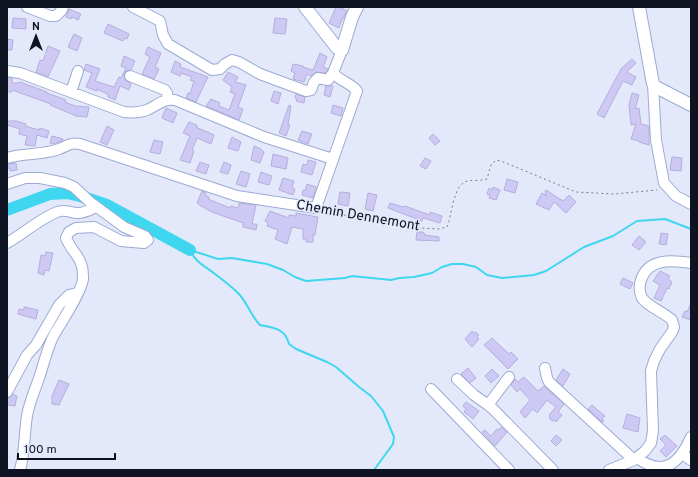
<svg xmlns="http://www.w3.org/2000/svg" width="698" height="477" font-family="Overpass,sans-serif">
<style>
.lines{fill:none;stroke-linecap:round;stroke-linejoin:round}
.stream{stroke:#3fd7ef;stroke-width:2}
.river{stroke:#3fd7ef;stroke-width:12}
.building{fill:#cec8f5;stroke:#b4afdb}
.minor-casing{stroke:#9caad3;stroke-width:12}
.major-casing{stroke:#9caad3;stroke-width:14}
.path{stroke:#777c8c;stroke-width:1;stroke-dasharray:2 3;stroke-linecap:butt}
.minor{stroke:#fff;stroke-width:10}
.major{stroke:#fff;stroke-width:12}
.labels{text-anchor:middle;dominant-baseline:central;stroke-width:3;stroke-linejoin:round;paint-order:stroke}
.street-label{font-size:14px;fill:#0e1322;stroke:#e3e9fb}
</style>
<rect width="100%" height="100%" fill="#e3e9fb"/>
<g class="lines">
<path class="stream" d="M190 250 218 259 232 258 267 264 283 270 295 277 306 281 345 278 352 276 391 280 399 278 414 277 432 273 442 267 452 264H463L476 267 487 275 502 278 534 275 546 271 584 247 613 236 637 221 665 219 691 229
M190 250C195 262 205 266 215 274 223 280 232 287 239 294 248 304 251 316 260 325 274 328 285 328 289 344L296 349 327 362 336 367 359 387 371 396 383 411 394 437 393 444 374 470"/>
<path class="river" d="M7 210 50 194 67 193 80 196 107 205 190 250"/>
</g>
<path class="building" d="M336 7H340L347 11 343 19H342L339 28 329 23Z
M69 9 81 14 78 20 72 17 71 19 66 17Z
M13 18 26 19V29L12 28Z
M275 18 287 19 285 34 273 33Z
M108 24 129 34 127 39 125 38 123 41 104 33Z
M74 34 82 38 77 51 68 47Z
M7 39 13 40 12 50H7Z
M48 46 60 51 48 77 36 72 40 60 43 61Z
M148 47 161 53 155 67 159 69 154 79 142 74 150 57 145 54Z
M320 53 327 57 323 67 328 69 325 73 316 72 311 76 307 74 304 82 293 79 295 73 291 71 293 64 303 66V67L313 70Z
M124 56 135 61 131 70 126 71 124 74 125 80 131 84 129 90 120 86 115 100 108 97 109 95 97 89V91L86 87 92 73 84 70 86 64 100 69 95 81 114 87 119 77 121 78 126 68 121 66Z
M632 59 636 63 627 72 636 77 632 85 623 81 604 118 597 114 621 69Z
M175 61 181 64 180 67 208 77 196 102 186 98 188 93 190 94 194 81 190 80 192 77 181 73 180 76 171 72Z
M228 72 238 77 235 82 246 85 238 107 243 109 239 120 206 106 211 99 220 103 219 106 229 110 235 94 230 92 232 87 223 80Z
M7 78H12V83H19L20 82 47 92V93L66 100 65 102 75 106 89 107 87 117 76 116 50 105 51 104 12 90V92H7Z
M326 86H333L330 97 324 95Z
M274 91 281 93 278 104 271 101Z
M632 93 639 95 635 109 639 108 641 124 649 126V145L639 142V141L631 139 636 124 631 125 629 105Z
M296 94 305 97 304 103 296 101 297 99 295 98Z
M289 105 291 106 288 125H290L286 136 279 133Z
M333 105 343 108 341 116 331 113Z
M166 108 177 113 173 123 162 118Z
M7 121H16L26 124 25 126 39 130 40 128 49 131 47 138 37 135 35 146 25 145 27 136 19 134 20 129 7 125Z
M189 122 197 125 196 127 214 135 211 144 197 138 192 150 194 151 190 163 180 160 190 136 183 133Z
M107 126 114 130 107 145 100 142Z
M302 131 312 134 308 144 298 140Z
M433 134 440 141 435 145 429 138Z
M52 136 63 139V140L53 144 50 143Z
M232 137 241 142 238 151 228 148Z
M154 140 163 142 160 154 150 152Z
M254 146 261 149V150L264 152 260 163 251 160Z
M273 154 288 158 286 169 271 166Z
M672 157 682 158 681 171 670 170Z
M425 158 431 161 426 169 420 166Z
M308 160 316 162 312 175 301 172 303 164 307 165Z
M200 162 209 165 206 174 196 171Z
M224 162 231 165 228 174 220 172Z
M16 163 17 170 10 171V168H7V164Z
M241 171 250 174 246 187 236 184Z
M261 172 272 176 269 185 258 182Z
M283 178 294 181 292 188 295 189 293 195 279 190Z
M507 179 518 182 515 193 504 190Z
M307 184 316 187 313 198 302 195 303 190 305 191Z
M493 187 500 190 496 200 489 198 490 195 487 194 489 188 492 190Z
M546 190 563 201 569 195 576 202 566 213 554 202 549 210 536 204 542 193 547 196 545 192Z
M202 191 206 193 205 195 209 197 208 199 230 208 231 206 238 208 239 203 256 205 252 224H257L256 230 243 227V223L212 212 201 206 197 203Z
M340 192 350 193 348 206 338 204Z
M368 193 377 195 373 211 365 209Z
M390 203 403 207 405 206 430 215V212L442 216 440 223 423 218 422 221 388 208Z
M270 211 289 218V215L296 216V213L318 217 315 235H313V242H306V239H303V229L292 227 287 244 275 239 278 230 267 226 268 223 265 221Z
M417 232H423L425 234 424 235 439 237V241L416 240Z
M661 233 668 234 666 245 659 244Z
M639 236 646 242 639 250 632 245Z
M46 252 53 253 49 271 45 270 44 275 38 273 41 255 45 256Z
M660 271 670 276 668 279 672 282 669 289 667 288 661 301 654 298 660 285 653 281Z
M623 278 633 283 630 289 620 284Z
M691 303V320L682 317 685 311 687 312Z
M24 307 38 310 36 319 18 314 19 309 24 310Z
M472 331 474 333 475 332 479 335 477 337 479 339 472 347 465 339Z
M492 338 509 354 511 352 518 359 508 369 484 345Z
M468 368 476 378 470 383 461 374Z
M492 369 499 376 491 383 485 376Z
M563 369 570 374 563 386 556 380Z
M524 377 538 391 544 386 564 404 558 412 562 415 556 422 554 420 552 421 549 418 550 416 549 415 556 407 547 400 537 413 533 409 525 418 520 412 530 400 520 389 517 392 511 385 515 379 518 382Z
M59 380 69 384 59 405 52 404V396Z
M13 394 17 396 15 406 7 405V398L11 397Z
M466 402 479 411 473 419 464 412 466 409 463 406Z
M592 405 605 416 602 419 604 421 602 422 588 409Z
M627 414 640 418 638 432 623 428Z
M501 427 507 432 495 446 482 432 485 430 491 436 497 429 499 430Z
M556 435 562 440 556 446 551 441Z
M665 435 677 446 666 457 660 451 666 445 660 439Z"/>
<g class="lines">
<g class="minor-casing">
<path id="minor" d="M27 7 50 16H56L62 10 63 7
M133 7 160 21 163 35 168 44 212 70 220 69 225 64 232 60 239 62 260 74 306 91 311 90 314 82 318 78 328 80 333 73 342 50
M7 71 20 73 124 112C133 113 139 113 147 110 156 106 164 98 175 100L264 137 333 159
M130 76 165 90 167 93 168 100
M653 84 656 140 664 183 676 196 691 204
M71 92 78 71
M7 158C24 153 44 155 59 149 68 146 69 142 80 144L237 196 316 208 357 91C351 83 340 81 333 73
M7 184 25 178H40L65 183 74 187 90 202 124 227 145 236 148 240 144 243 121 241 94 227 76 228 69 232 66 238C73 255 84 257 83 279 82 291 61 323 54 335 47 348 44 364 39 378 35 390 29 403 27 416 24 434 25 453 20 470
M7 243C23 234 41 218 57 212 64 209 69 212 76 213 83 214 90 210 96 207
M545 368 547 378 549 382 634 460
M509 377 488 405 493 409 553 470
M457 379 474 395 488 405
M431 389 509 470
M7 392 27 355 36 345 59 305 69 295 77 293
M682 454 691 460
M637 458C664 477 679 464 691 437
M609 470 634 460 645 451 651 443 653 431 651 371 654 361 660 349 672 332 674 327 672 320C665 313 647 306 642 298 639 292 639 286 641 280 648 258 672 260 691 263"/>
</g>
<g class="major-casing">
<path id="major" d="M305 7 337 48 342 50 352 17 357 7
M639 7 653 84 656 87 691 105"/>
</g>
<path class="path" d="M324 211 404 227 438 229 447 227C452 216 453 183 468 181 474 180 480 181 487 179L491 165 496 160 501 161 576 192 614 194 657 190"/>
<use href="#minor" class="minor"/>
<use href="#major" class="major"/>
</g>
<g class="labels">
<g class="street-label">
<text transform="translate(358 216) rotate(10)">Chemin Dennemont</text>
</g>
</g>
<rect width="698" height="477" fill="none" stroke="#0e1322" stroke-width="16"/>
<g transform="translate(36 36)" stroke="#e3e9fb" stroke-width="3" paint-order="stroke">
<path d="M0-3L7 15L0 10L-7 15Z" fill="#0e1322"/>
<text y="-6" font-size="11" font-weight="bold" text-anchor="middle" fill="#0e1322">N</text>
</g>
<path d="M18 453v6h97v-6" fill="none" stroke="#0e1322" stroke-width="2"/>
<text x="24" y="453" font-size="12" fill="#0e1322" stroke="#e3e9fb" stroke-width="3" paint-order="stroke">100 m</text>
</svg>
